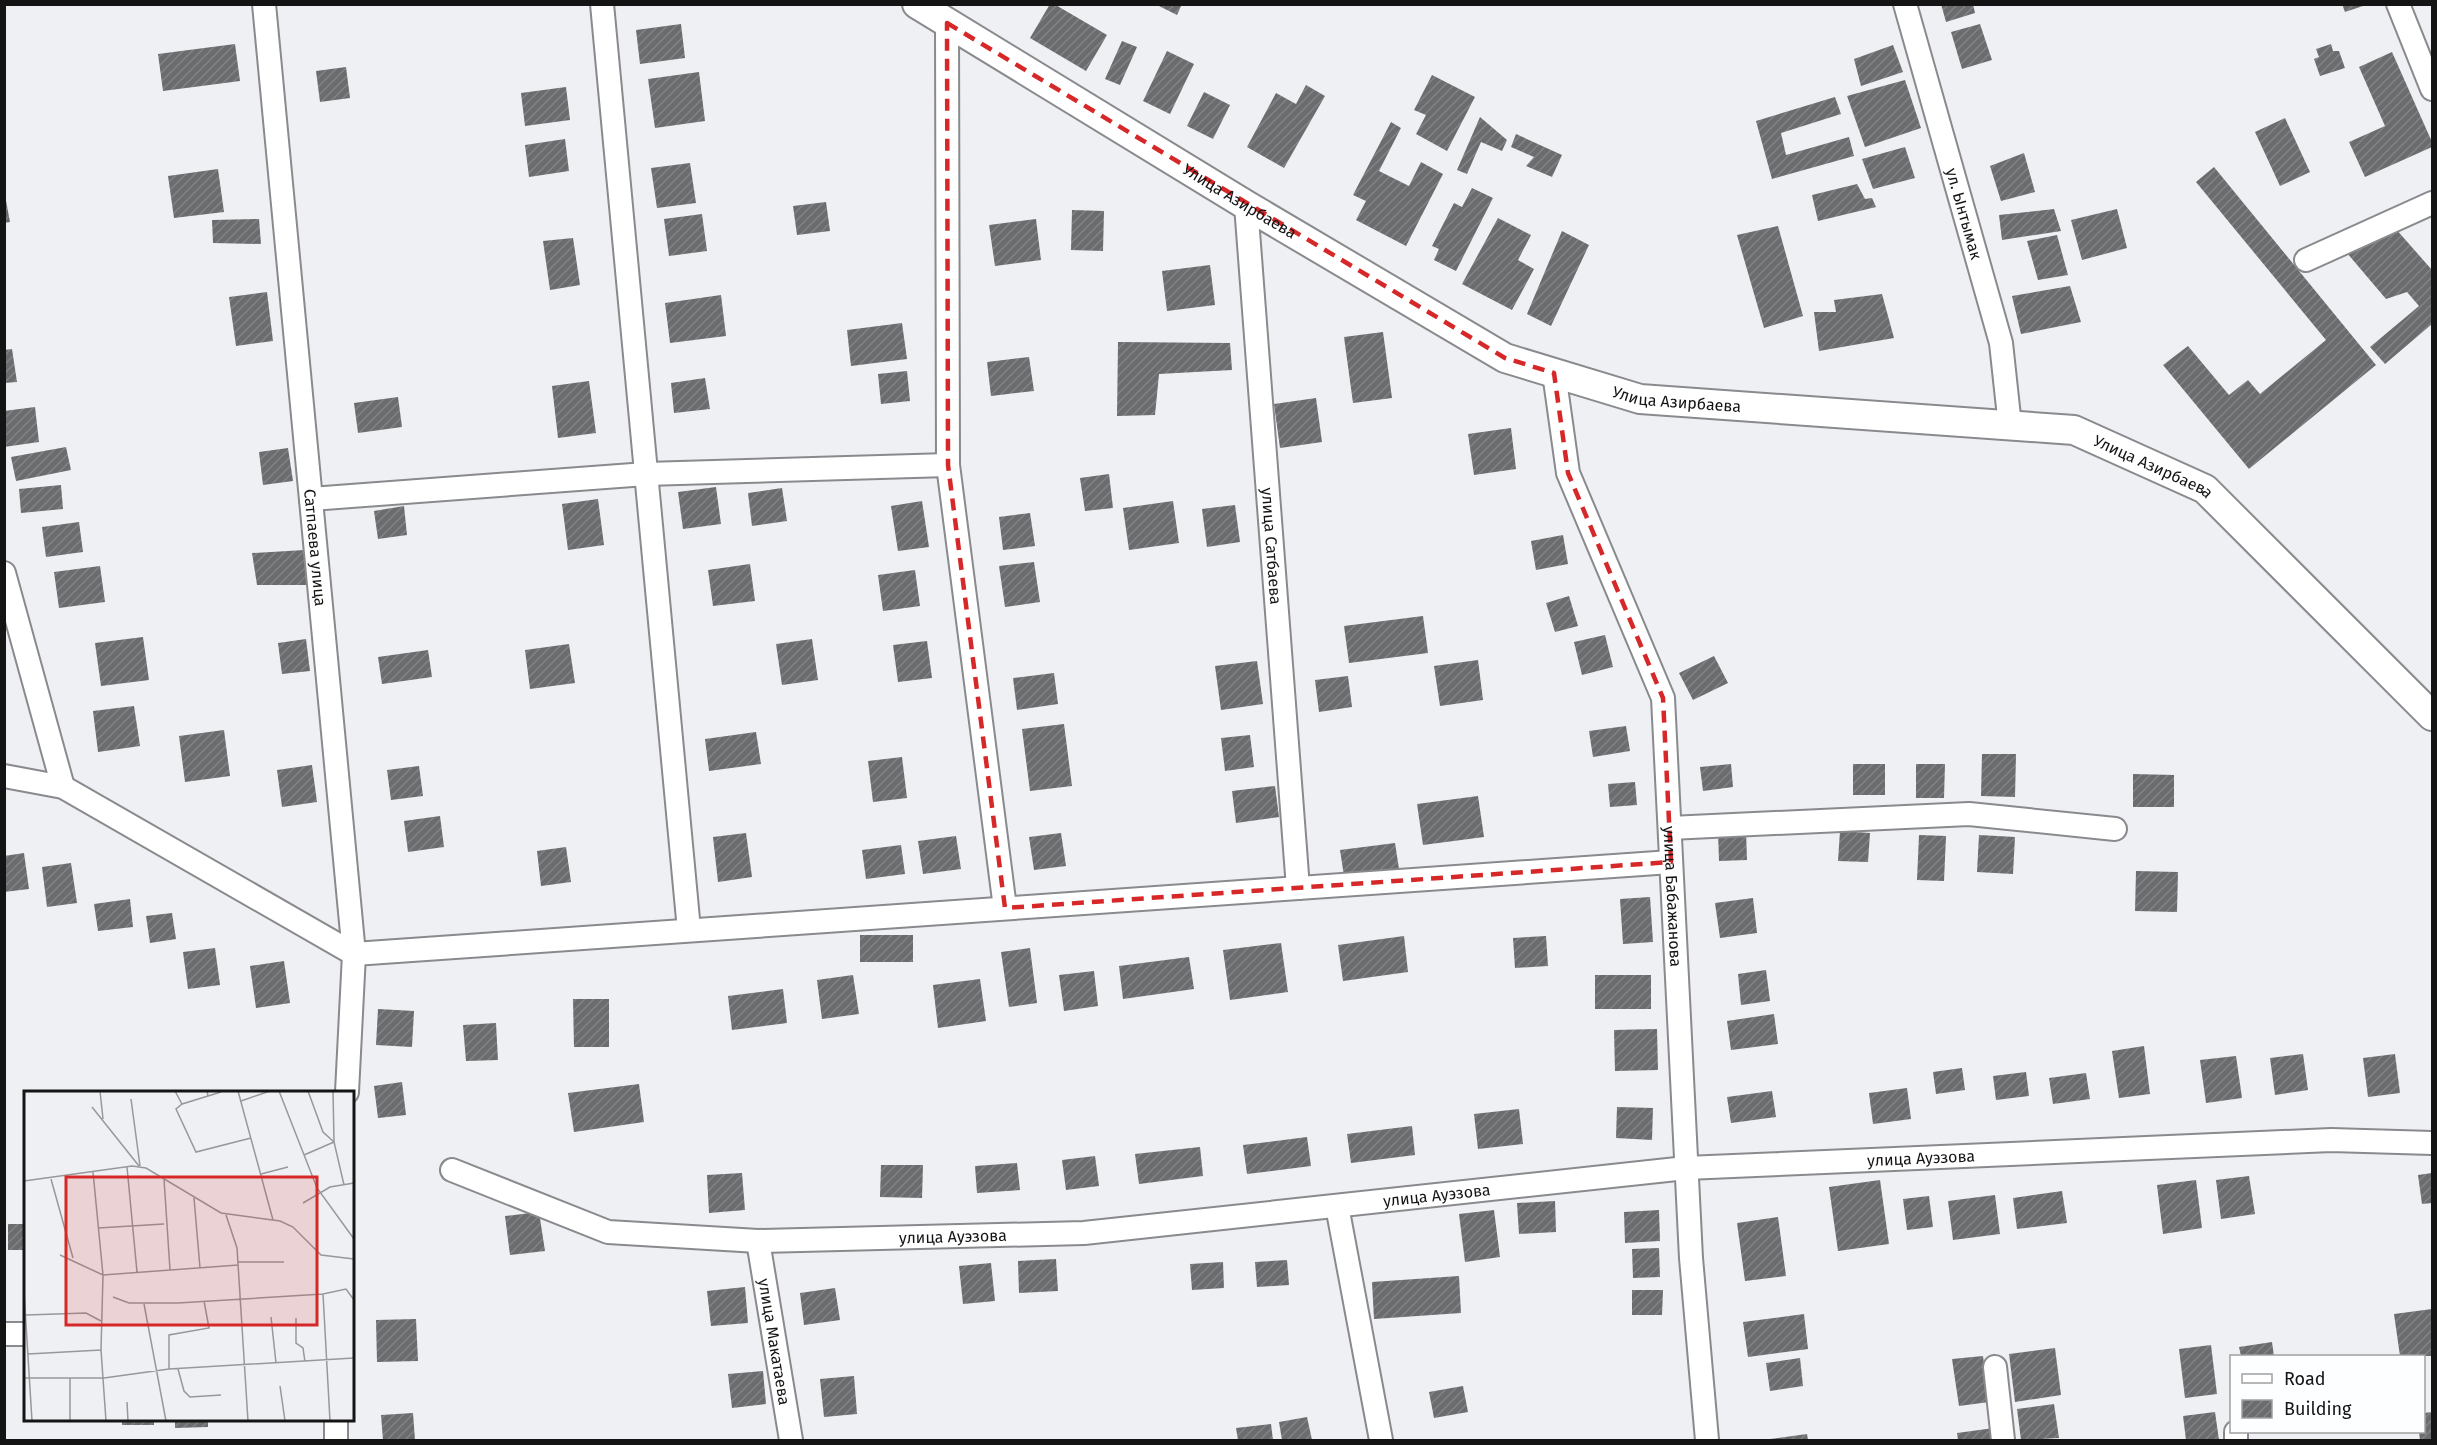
<svg xmlns="http://www.w3.org/2000/svg" width="2437" height="1445" font-family="'Fira Sans',sans-serif">
<style>
.building{fill:url(#building-hatch)}
.lines{fill:none;stroke-linecap:round;stroke-linejoin:round}
.minor-casing{stroke:#898a8d;stroke-width:26}
.major-casing{stroke:#898a8d;stroke-width:32}
.minor{stroke:#fff;stroke-width:22}
.major{stroke:#fff;stroke-width:28}
.marked{fill:none;stroke:#d62828;stroke-width:4.5;stroke-dasharray:12 8;stroke-linejoin:round}
.labels{text-anchor:middle;dominant-baseline:central;stroke-width:4.5;stroke-linejoin:round;paint-order:stroke}
.street-label{font-size:16px;fill:#141415;stroke:#fdfeff}
.inset-road{fill:none;stroke:#97989a;stroke-width:1.5}
.view{fill:#d62828;fill-opacity:0.15;stroke:#d62828;stroke-width:3}
.inset-edge{fill:none;stroke:#141415;stroke-width:3}
</style>
<defs>
<pattern id="building-hatch" width="6" height="6" patternUnits="userSpaceOnUse" patternTransform="scale(1.5)"><rect width="6" height="6" fill="#6b6c6e"/><path d="M-1 1l2-2M0 6l6-6M5 7l2-2" fill="none" stroke="#828384"/></pattern>
</defs>
<rect width="100%" height="100%" fill="#eff0f3"/>
<path class="building" d="M1050 4H1054L1107 35 1086 71 1030 38Z
M1155 4H1182L1177 15Z
M1941 4H1973L1975 13 1946 22Z
M2342 4H2366V5L2345 12Z
M681 24 685 58 640 64 636 30Z
M1980 24 1992 60 1962 69 1951 32Z
M1122 41 1137 47 1120 85 1105 79Z
M235 44 240 81 163 91 158 54Z
M2331 44 2333 51H2339L2345 68 2320 76 2314 59 2319 57 2316 49Z
M1893 45 1903 72 1861 86 1854 59Z
M1167 51 1194 64 1170 114 1143 101Z
M2392 52 2432 142V147L2365 177 2349 142 2385 126 2359 67Z
M346 67 350 98 320 102 316 71Z
M699 72 705 121 655 128 648 79Z
M1432 75 1475 97 1447 151 1416 134 1426 115 1414 110Z
M1905 80 1921 128 1865 147 1847 96Z
M1306 85 1325 96 1284 168 1247 147 1276 93 1296 104Z
M566 87 570 120 525 126 521 93Z
M1204 92 1230 105 1213 139 1187 126Z
M1835 97 1841 114 1781 133 1786 155 1849 137 1854 156 1772 179 1756 121Z
M1480 117 1507 140 1502 151 1481 142 1467 174 1457 170Z
M2285 118 2310 172 2280 186 2255 132Z
M1391 122 1401 128 1379 171 1409 186 1421 162 1443 174 1406 246 1356 220 1366 201 1353 195Z
M1516 134 1562 155 1552 177 1526 166 1534 157 1511 147Z
M565 139 569 171 529 177 525 145Z
M1905 147 1915 178 1873 189 1862 159Z
M2024 153 2035 192 2001 201 1990 166Z
M690 163 696 203 657 208 651 168Z
M2214 167 2376 365 2249 469 2163 365 2188 346 2229 395 2248 380 2260 394 2326 340 2196 182Z
M218 169 224 212 174 218 168 176Z
M1857 184 1865 199 1872 198 1876 207 1818 221 1812 195Z
M1472 188 1493 198 1456 271 1434 260 1439 249 1432 246 1454 203 1462 207Z
M4 190 10 222 4 223Z
M826 202 830 231 797 235 793 206Z
M2054 209 2061 231 2002 240 1999 215Z
M2117 209 2127 248 2082 260 2071 220Z
M1072 210 1104 211 1103 251 1071 250Z
M702 214 707 251 669 256 664 219Z
M1498 218 1531 235 1518 260 1534 269 1512 310 1462 284Z
M259 219 261 244 213 243 212 220Z
M1036 219 1041 260 995 266 989 225Z
M1778 226 1803 316 1764 328 1737 235Z
M2395 228 2432 270V324L2385 364 2370 347 2419 306 2407 292 2386 299 2347 253Z
M1562 231 1589 245 1551 326 1527 314Z
M2057 235 2068 275 2038 280 2027 241Z
M573 238 580 285 550 290 543 241Z
M1210 265 1215 305 1167 311 1162 271Z
M2070 286 2081 322 2021 334 2012 296Z
M267 292 273 341 236 346 229 297Z
M1882 294 1894 338 1819 351 1814 312H1836L1834 300Z
M721 295 726 336 670 343 665 303Z
M902 323 907 359 851 366 847 330Z
M1383 332 1392 398 1353 403 1344 337Z
M1118 342 1230 343 1232 370 1159 374 1155 415 1117 416Z
M12 349 17 382 4 383V350Z
M1029 357 1034 391 991 396 987 362Z
M907 371 910 401 881 404 878 374Z
M705 378 710 409 674 413 671 383Z
M589 381 596 433 558 438 552 386Z
M398 397 402 427 358 433 354 403Z
M1316 398 1322 442 1280 448 1274 404Z
M35 407 39 442 4 447V411Z
M1511 428 1516 469 1474 475 1468 434Z
M66 447 71 470 16 481 11 457Z
M288 448 293 481 263 485 259 452Z
M1109 474 1113 508 1085 511 1080 478Z
M61 485 63 509 21 513 19 489Z
M716 487 721 524 683 529 678 492Z
M782 488 787 521 752 526 748 493Z
M598 499 604 545 568 550 562 504Z
M922 501 929 547 898 551 891 506Z
M1173 501 1179 543 1129 550 1123 508Z
M1235 505 1240 542 1207 547 1202 509Z
M404 506 407 535 378 539 374 511Z
M1030 513 1035 546 1003 550 999 517Z
M79 522 83 552 46 557 42 527Z
M1563 535 1568 564 1536 570 1531 541Z
M305 550 308 585H257L252 553Z
M1034 562 1040 602 1005 607 999 566Z
M750 564 755 601 713 606 708 570Z
M100 566 105 602 59 608 54 572Z
M915 570 920 606 883 611 878 575Z
M1569 596 1578 626 1555 632 1546 603Z
M1423 616 1428 653 1349 663 1344 626Z
M1605 635 1613 667 1582 675 1574 642Z
M143 637 149 680 101 686 95 643Z
M306 639 310 671 282 674 278 643Z
M812 639 818 680 782 685 776 644Z
M927 641 932 678 898 682 893 645Z
M569 644 575 683 530 689 525 650Z
M428 650 432 677 382 684 378 657Z
M1714 656 1728 683 1693 700 1679 673Z
M1478 660 1483 700 1440 706 1434 666Z
M1257 661 1263 704 1221 710 1215 666Z
M1054 673 1058 704 1017 710 1013 678Z
M1348 676 1352 707 1319 712 1315 680Z
M134 706 140 746 98 752 93 711Z
M1064 724 1072 786 1030 791 1022 729Z
M1626 726 1630 751 1593 757 1589 731Z
M224 730 230 776 185 782 179 736Z
M756 732 761 764 709 771 705 739Z
M1250 735 1254 767 1225 771 1221 738Z
M1982 754H2016L2015 797 1981 796Z
M902 757 907 798 873 802 868 761Z
M1731 764 1733 787 1703 791 1700 767Z
M1853 764H1885V795H1853Z
M1916 764H1945L1944 798H1916Z
M312 765 317 802 282 807 277 770Z
M419 766 423 796 391 800 387 770Z
M2133 774 2174 775V807H2133Z
M1635 782 1637 805 1610 807 1608 784Z
M1275 786 1279 817 1236 823 1232 791Z
M1478 796 1484 837 1423 845 1417 804Z
M440 816 444 847 408 852 404 821Z
M1746 831 1747 860 1719 861 1718 832Z
M1840 831 1870 833 1868 862 1838 861Z
M746 833 752 877 718 882 713 837Z
M1061 833 1066 866 1034 870 1029 837Z
M1919 835 1946 836 1944 881 1917 880Z
M1979 835 2015 837 2013 874 1977 872Z
M956 836 961 869 923 874 918 841Z
M1395 843 1399 869 1344 876 1340 850Z
M901 845 905 874 866 879 862 850Z
M566 847 571 882 541 886 537 851Z
M24 853 29 889 4 892V856Z
M71 863 77 903 47 907 42 867Z
M2136 871 2178 872 2177 912 2135 911Z
M1650 897 1653 942 1623 944 1620 899Z
M1753 898 1757 933 1720 938 1715 903Z
M130 899 133 927 98 931 94 904Z
M172 913 176 939 150 943 146 916Z
M860 935H913V962H860Z
M1404 936 1408 972 1343 981 1338 945Z
M1546 936 1548 966 1515 968 1513 938Z
M1281 943 1288 992 1230 1000 1223 950Z
M215 948 220 985 188 989 183 952Z
M1030 948 1037 1003 1009 1007 1001 952Z
M1189 957 1194 989 1123 999 1119 966Z
M284 961 290 1003 256 1008 250 966Z
M1766 970 1770 1001 1741 1005 1738 974Z
M1094 971 1098 1006 1064 1011 1059 975Z
M853 975 859 1014 822 1019 817 980Z
M1595 975H1651V1009H1595Z
M980 979 986 1021 938 1028 933 985Z
M783 989 787 1023 732 1030 728 996Z
M573 999H609V1047H574Z
M378 1009 414 1011 412 1047 376 1045Z
M1774 1014 1778 1044 1731 1050 1727 1021Z
M496 1023 498 1060 466 1061 463 1025Z
M1657 1029 1658 1070 1615 1071 1614 1030Z
M2144 1046 2150 1094 2119 1098 2112 1051Z
M2303 1054 2308 1090 2275 1095 2270 1058Z
M2395 1054 2400 1093 2368 1097 2363 1058Z
M2236 1056 2242 1098 2206 1103 2200 1060Z
M1962 1068 1965 1090 1936 1094 1933 1072Z
M2026 1072 2029 1096 1996 1100 1993 1076Z
M2086 1073 2090 1099 2053 1104 2049 1078Z
M402 1082 406 1115 378 1118 374 1086Z
M639 1084 644 1122 574 1132 568 1093Z
M1907 1088 1911 1119 1873 1124 1869 1093Z
M1772 1091 1776 1117 1731 1123 1727 1097Z
M1617 1107 1653 1108 1652 1140 1616 1138Z
M1519 1109 1523 1144 1478 1149 1474 1114Z
M1412 1126 1415 1155 1351 1163 1347 1134Z
M1307 1137 1311 1166 1247 1174 1243 1145Z
M1200 1147 1203 1176 1139 1184 1135 1154Z
M1095 1156 1099 1186 1066 1190 1062 1160Z
M1017 1163 1020 1190 977 1193 975 1166Z
M881 1165H923L922 1198 880 1197Z
M742 1173 745 1210 709 1213 707 1175Z
M2432 1173V1203L2422 1204 2418 1175Z
M2249 1176 2255 1214 2221 1219 2216 1180Z
M1880 1180 1889 1244 1838 1251 1829 1187Z
M2196 1180 2202 1228 2163 1234 2157 1185Z
M2062 1191 2067 1223 2017 1229 2013 1198Z
M1995 1195 2000 1234 1953 1240 1948 1201Z
M1929 1196 1933 1227 1907 1230 1903 1199Z
M1555 1201 1556 1232 1519 1234 1517 1203Z
M1494 1210 1500 1257 1465 1262 1459 1214Z
M1659 1210 1660 1241 1625 1243 1624 1212Z
M539 1212 545 1251 510 1255 505 1216Z
M1778 1217 1786 1276 1745 1281 1737 1223Z
M8 1224H26V1250H8Z
M1659 1248 1660 1277 1633 1278 1632 1249Z
M1056 1259 1058 1291 1019 1293 1018 1261Z
M1287 1260 1289 1285 1257 1287 1255 1262Z
M1223 1262 1224 1288 1192 1290 1190 1264Z
M991 1263 995 1301 963 1304 959 1266Z
M1459 1276 1461 1313 1374 1319 1372 1282Z
M745 1287 748 1323 711 1326 707 1291Z
M835 1288 840 1320 804 1325 800 1293Z
M1632 1290H1663L1662 1315H1632Z
M2432 1309V1356H2400L2394 1314Z
M1804 1314 1808 1349 1748 1357 1743 1322Z
M416 1319 418 1361 377 1362 376 1320Z
M2272 1342 2274 1356H2241L2239 1347Z
M2211 1345 2217 1394 2185 1398 2179 1349Z
M2055 1348 2061 1395 2015 1402 2009 1354Z
M1983 1356 1989 1402 1959 1406 1952 1359Z
M1800 1358 1803 1386 1770 1391 1766 1363Z
M763 1371 766 1404 732 1408 728 1374Z
M854 1376 857 1414 824 1417 820 1379Z
M1463 1386 1468 1412 1434 1418 1429 1392Z
M2054 1404 2059 1438 2021 1440 2017 1409Z
M2215 1412 2219 1440H2186L2183 1416Z
M2432 1412V1440H2420L2419 1432H2424V1413Z
M413 1413 415 1440H383L381 1415Z
M1307 1417 1312 1440H1282L1279 1422Z
M122 1420H154V1425H122Z
M175 1420H208V1427L175 1428Z
M1271 1424 1273 1440H1238L1236 1428Z
M1994 1428 1996 1440H1958L1957 1433Z
M1807 1434 1808 1440H1770V1439Z"/>
<g class="lines">
<g class="minor-casing">
<g id="minor">
<path id="s1" d="M264 4 354 954 347 1092"/>
<path d="M602 4 689 930"/>
<path id="s2" d="M1905 4 2001 343 2010 426"/>
<path d="M2398 4 2432 89"/>
<path d="M947 23 948 465 1005 908"/>
<path id="s3" d="M1246 205 1298 888"/>
<path d="M2306 260 2432 203"/>
<path id="s4" d="M1554 373 1568 473 1663 698 1691 1258 1707 1440"/>
<path d="M311 499 646 474 948 465"/>
<path d="M4 573 63 787"/>
<path d="M4 776 63 787 354 954 1671 862"/>
<path d="M1670 828 1969 814 2115 829"/>
<path id="s5" d="M452 1170 608 1232 758 1241 1084 1233 1686 1168 2331 1140 2432 1143"/>
<path d="M1337 1206 1381 1440"/>
<path id="s6" d="M758 1241 791 1440"/>
<path d="M4 1334H26"/>
<path d="M1995 1367 2003 1440"/>
<path d="M336 1440V1420"/>
<path d="M2236 1440V1432"/>
</g>
</g>
<g class="major-casing">
<g id="major">
<path id="s7" d="M917 4 1246 205 1505 358 1640 399 2074 430 2205 489 2432 716"/>
</g>
</g>
<use href="#minor" class="minor"/>
<use href="#major" class="major"/>
</g>
<path class="marked" d="M947 23 1505 358 1554 373 1568 473 1663 698 1671 862 1005 908 948 465Z"/>
<g class="labels">
<g class="street-label">
<text stroke="none"><textPath href="#s7" startOffset="378">Улица Азирбаева</textPath></text>
<text stroke="none"><textPath href="#s2" startOffset="218">ул. Ынтымак</textPath></text>
<text stroke="none"><textPath href="#s7" startOffset="864">Улица Азирбаева</textPath></text>
<text stroke="none"><textPath href="#s7" startOffset="1350">Улица Азирбаева</textPath></text>
<text stroke="none"><textPath href="#s3" startOffset="342">улица Сатбаева</textPath></text>
<text stroke="none"><textPath href="#s1" startOffset="546">Сатпаева улица</textPath></text>
<text stroke="none"><textPath href="#s4" startOffset="544">улица Бабажанова</textPath></text>
<text stroke="none"><textPath href="#s5" startOffset="1485">улица Ауэзова</textPath></text>
<text stroke="none"><textPath href="#s5" startOffset="999">улица Ауэзова</textPath></text>
<text stroke="none"><textPath href="#s5" startOffset="513">улица Ауэзова</textPath></text>
<text stroke="none"><textPath href="#s6" startOffset="102">улица Макатаева</textPath></text>
</g>
</g>
<g transform="translate(24 1091)">
<rect width="330" height="330" fill="#eff0f3"/>
<path class="inset-road" d="M76 0 79 28M151 0 158 13 184 5M183 0 184 5 197 1M214 0 249 129M255 0 293 97 330 148M309 0 310 51 320 94M107 8 116 75M217 10 246 0M158 13 152 18 172 61 227 47M68 16 115 75M280 64 310 51 299 41 284 0M103 76 113 181M69 81 79 184 77 259 82 330M237 83 264 76M27 88 49 167M140 88 146 179M0 90 108 75 122 77 197 122 256 130 269 136 297 164 330 168M170 107 176 177M279 112 306 96 330 92M202 124 213 157 224 330M74 137 140 133M36 164 79 184 214 174M214 171H260M0 201 8 330M299 203 306 330M89 206 105 212H154L299 203 322 198 330 209M120 213 142 330M2 224 62 222 77 230M247 226 252 272M272 227V252L279 257 281 271M4 263 77 259M145 278V244L185 237 180 210M154 278 160 300 166 306 197 304M0 287H80L145 278 330 267M46 287V329M256 295 261 330M103 311 104 330"/>
<path class="view" d="M42 86H293V234H42Z"/>
<rect width="330" height="330" class="inset-edge"/>
</g>
<rect width="2437" height="1445" fill="none" stroke="#141415" stroke-width="12"/>
<rect x="2230" y="1355" width="195" height="78" fill="#fdfeff" stroke="#a0a0a1" stroke-width="1.5"/>
<rect x="2242" y="1374" width="30" height="9" fill="#ffffff" stroke="#a0a0a1" stroke-width="1.5"/>
<text x="2284" y="1385" font-size="18" fill="#141415">Road</text>
<rect x="2242" y="1400" width="30" height="18" fill="url(#building-hatch)" stroke="#a0a0a1" stroke-width="1.5"/>
<text x="2284" y="1415" font-size="18" fill="#141415">Building</text>
</svg>
